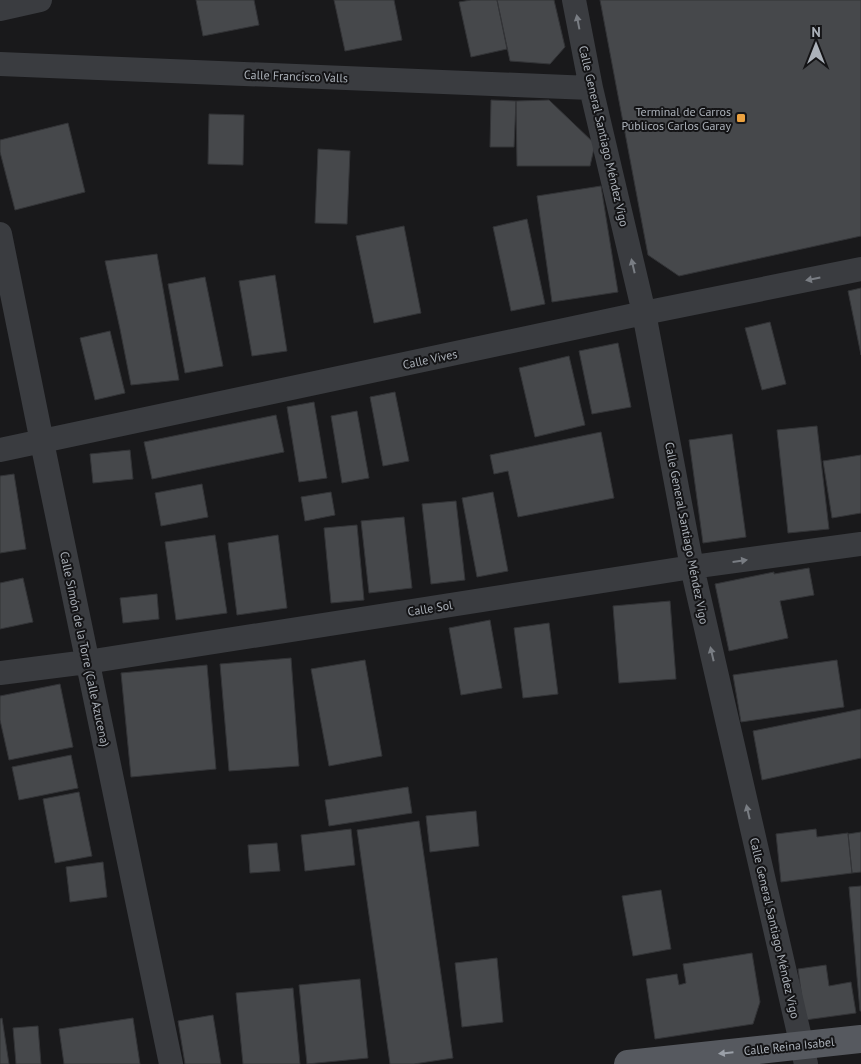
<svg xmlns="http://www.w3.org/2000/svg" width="861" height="1064" font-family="'PT Sans',sans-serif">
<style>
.building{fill:#46484b;stroke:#333437}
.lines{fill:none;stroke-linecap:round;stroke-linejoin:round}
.street{stroke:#3a3c40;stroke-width:24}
.primary{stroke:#56595f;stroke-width:28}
.oneway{fill:#797d83}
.oneway2{fill:#9ba0a8}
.poi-dot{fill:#eca240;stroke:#141416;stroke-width:2}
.labels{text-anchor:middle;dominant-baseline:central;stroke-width:4;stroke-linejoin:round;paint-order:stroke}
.street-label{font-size:12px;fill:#acb2ba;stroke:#141416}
.poi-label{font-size:12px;fill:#acb2ba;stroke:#141416;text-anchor:end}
</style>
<rect width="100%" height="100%" fill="#19191b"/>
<path class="building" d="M196 0H254L259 25 203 36Z
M334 0H394L402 40 345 51Z
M471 0H497L507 49 471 57 459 2Z
M497 0H554L565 47 550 64 510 61Z
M600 0H861V236L679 276 648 255Z
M491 100 516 101 514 147H490Z
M549 100 595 144 590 166H517L516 101Z
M209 114 244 115 243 165 208 164Z
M68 123 85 192 15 210 0 152V140Z
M318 149 350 151 347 224 315 223Z
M601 186 618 292 552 302 537 196Z
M527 219 545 304 511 311 493 227Z
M404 226 421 313 374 323 356 236Z
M157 254 179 380 131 385 120 329 105 261Z
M275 275 287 351 252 356 239 281Z
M205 277 223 366 185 373 168 284Z
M861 288V355L848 291Z
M770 322 786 384 762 390 745 328Z
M110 331 125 393 95 400 80 338Z
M618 343 631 407 592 414 579 351Z
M569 356 585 425 535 437 519 368Z
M395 392 409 461 383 466 370 397Z
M314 402 327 478 299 482 287 407Z
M357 411 369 478 342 483 331 416Z
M276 415 284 452 152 479 144 442Z
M817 426 829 529 788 533 777 430Z
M601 432 614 498 518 517 508 471 494 474 490 455Z
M732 434 746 537 703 543 689 440Z
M130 450 133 479 93 483 90 454Z
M861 455V513L832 518 823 461Z
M14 474 26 549 0 553V476Z
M202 484 208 517 161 526 155 493Z
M331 492 335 515 305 521 301 497Z
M493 492 508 571 477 577 462 498Z
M456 501 465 580 431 584 422 504Z
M404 517 412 588 369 593 361 521Z
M357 525 364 600 331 603 324 528Z
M215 535 227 613 176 620 165 542Z
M278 535 287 608 237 615 228 543Z
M809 568 814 595 780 601 788 638 729 651 715 584 774 572V574Z
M23 578 33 622 0 629V583Z
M157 594 159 619 123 623 120 598Z
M670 601 676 679 619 683 613 606Z
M490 620 502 688 461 695 449 628Z
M549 623 558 694 523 698 514 628Z
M291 658 299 766 229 771 220 664Z
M365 660 382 756 329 766 311 669Z
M837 660 844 707 741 722 733 675Z
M207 665 216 769 131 777 121 673Z
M60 684 73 747 9 760 0 720V696Z
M861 709V758L762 780 753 731Z
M71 755 78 788 19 800 12 767Z
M408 787 412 813 329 826 325 800Z
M79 792 92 856 55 863 43 799Z
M476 811 479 846 430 852 426 816Z
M419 821 453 1058 414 1064H390L357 830Z
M351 829 355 865 305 871 301 835Z
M816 829 817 837 848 833 852 873 781 882 776 834Z
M861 832V872L852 873 848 834Z
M277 843 280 871 250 873 248 845Z
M103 862 107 897 70 902 66 867Z
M861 886V1011H860L849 887Z
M661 890 671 949 633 956 622 896Z
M752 953 760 1002 753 1024 655 1039 646 979 677 974 679 985 686 983 683 964Z
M497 958 503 1022 462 1027 455 963Z
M826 965 829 986 851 982 856 1013 805 1020 798 969Z
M360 979 368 1058 307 1064 299 985Z
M293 988 300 1064H243L236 993Z
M213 1015 221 1064H185L178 1021Z
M2 1018 9 1064H0V1019Z
M133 1018 140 1064H64L59 1029Z
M38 1026 41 1064H16L13 1028Z"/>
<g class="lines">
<path class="street" d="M574 0 591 88 644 313 692 567 806 1064
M0 9 40 0
M0 64 591 88
M0 234 42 442 171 1064
M0 450 644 313 861 269
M0 673 87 662 692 567 861 544"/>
<path class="primary" d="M628 1064 861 1039"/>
</g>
<defs><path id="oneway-solid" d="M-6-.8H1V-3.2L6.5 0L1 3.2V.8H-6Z" transform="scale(1.25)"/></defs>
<g class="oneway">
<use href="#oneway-solid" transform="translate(578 22) rotate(-101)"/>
<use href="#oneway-solid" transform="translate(633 266) rotate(-103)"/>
<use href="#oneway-solid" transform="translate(813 279) rotate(169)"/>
<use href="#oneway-solid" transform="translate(740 561) rotate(-8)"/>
<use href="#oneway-solid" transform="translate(712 654) rotate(-103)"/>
<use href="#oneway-solid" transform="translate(748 812) rotate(-103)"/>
</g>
<use class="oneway2" href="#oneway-solid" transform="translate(726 1053) rotate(174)"/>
<rect class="poi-dot" x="736" y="113" width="10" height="10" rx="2.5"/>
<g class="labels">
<g class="street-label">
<text transform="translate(296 76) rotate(2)">Calle Francisco Valls</text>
<text transform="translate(604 136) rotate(77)">Calle General Santiago Méndez Vigo</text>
<text transform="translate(430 359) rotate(-12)">Calle Vives</text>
<text transform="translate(687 533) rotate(79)">Calle General Santiago Méndez Vigo</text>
<text transform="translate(430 608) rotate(-9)">Calle Sol</text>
<text transform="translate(85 649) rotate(78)">Calle Simón de la Torre (Calle Azucena)</text>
<text transform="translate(775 928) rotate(77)">Calle General Santiago Méndez Vigo</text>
<text transform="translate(789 1046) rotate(-6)">Calle Reina Isabel</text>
</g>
<g class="poi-label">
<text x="731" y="111">Terminal de Carros<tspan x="731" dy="14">Públicos Carlos Garay</tspan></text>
</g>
</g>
<g transform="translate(816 45)" stroke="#141416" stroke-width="4" paint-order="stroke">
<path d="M0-4L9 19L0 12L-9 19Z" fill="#acb2ba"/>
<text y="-8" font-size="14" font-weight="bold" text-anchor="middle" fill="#acb2ba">N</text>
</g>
</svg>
